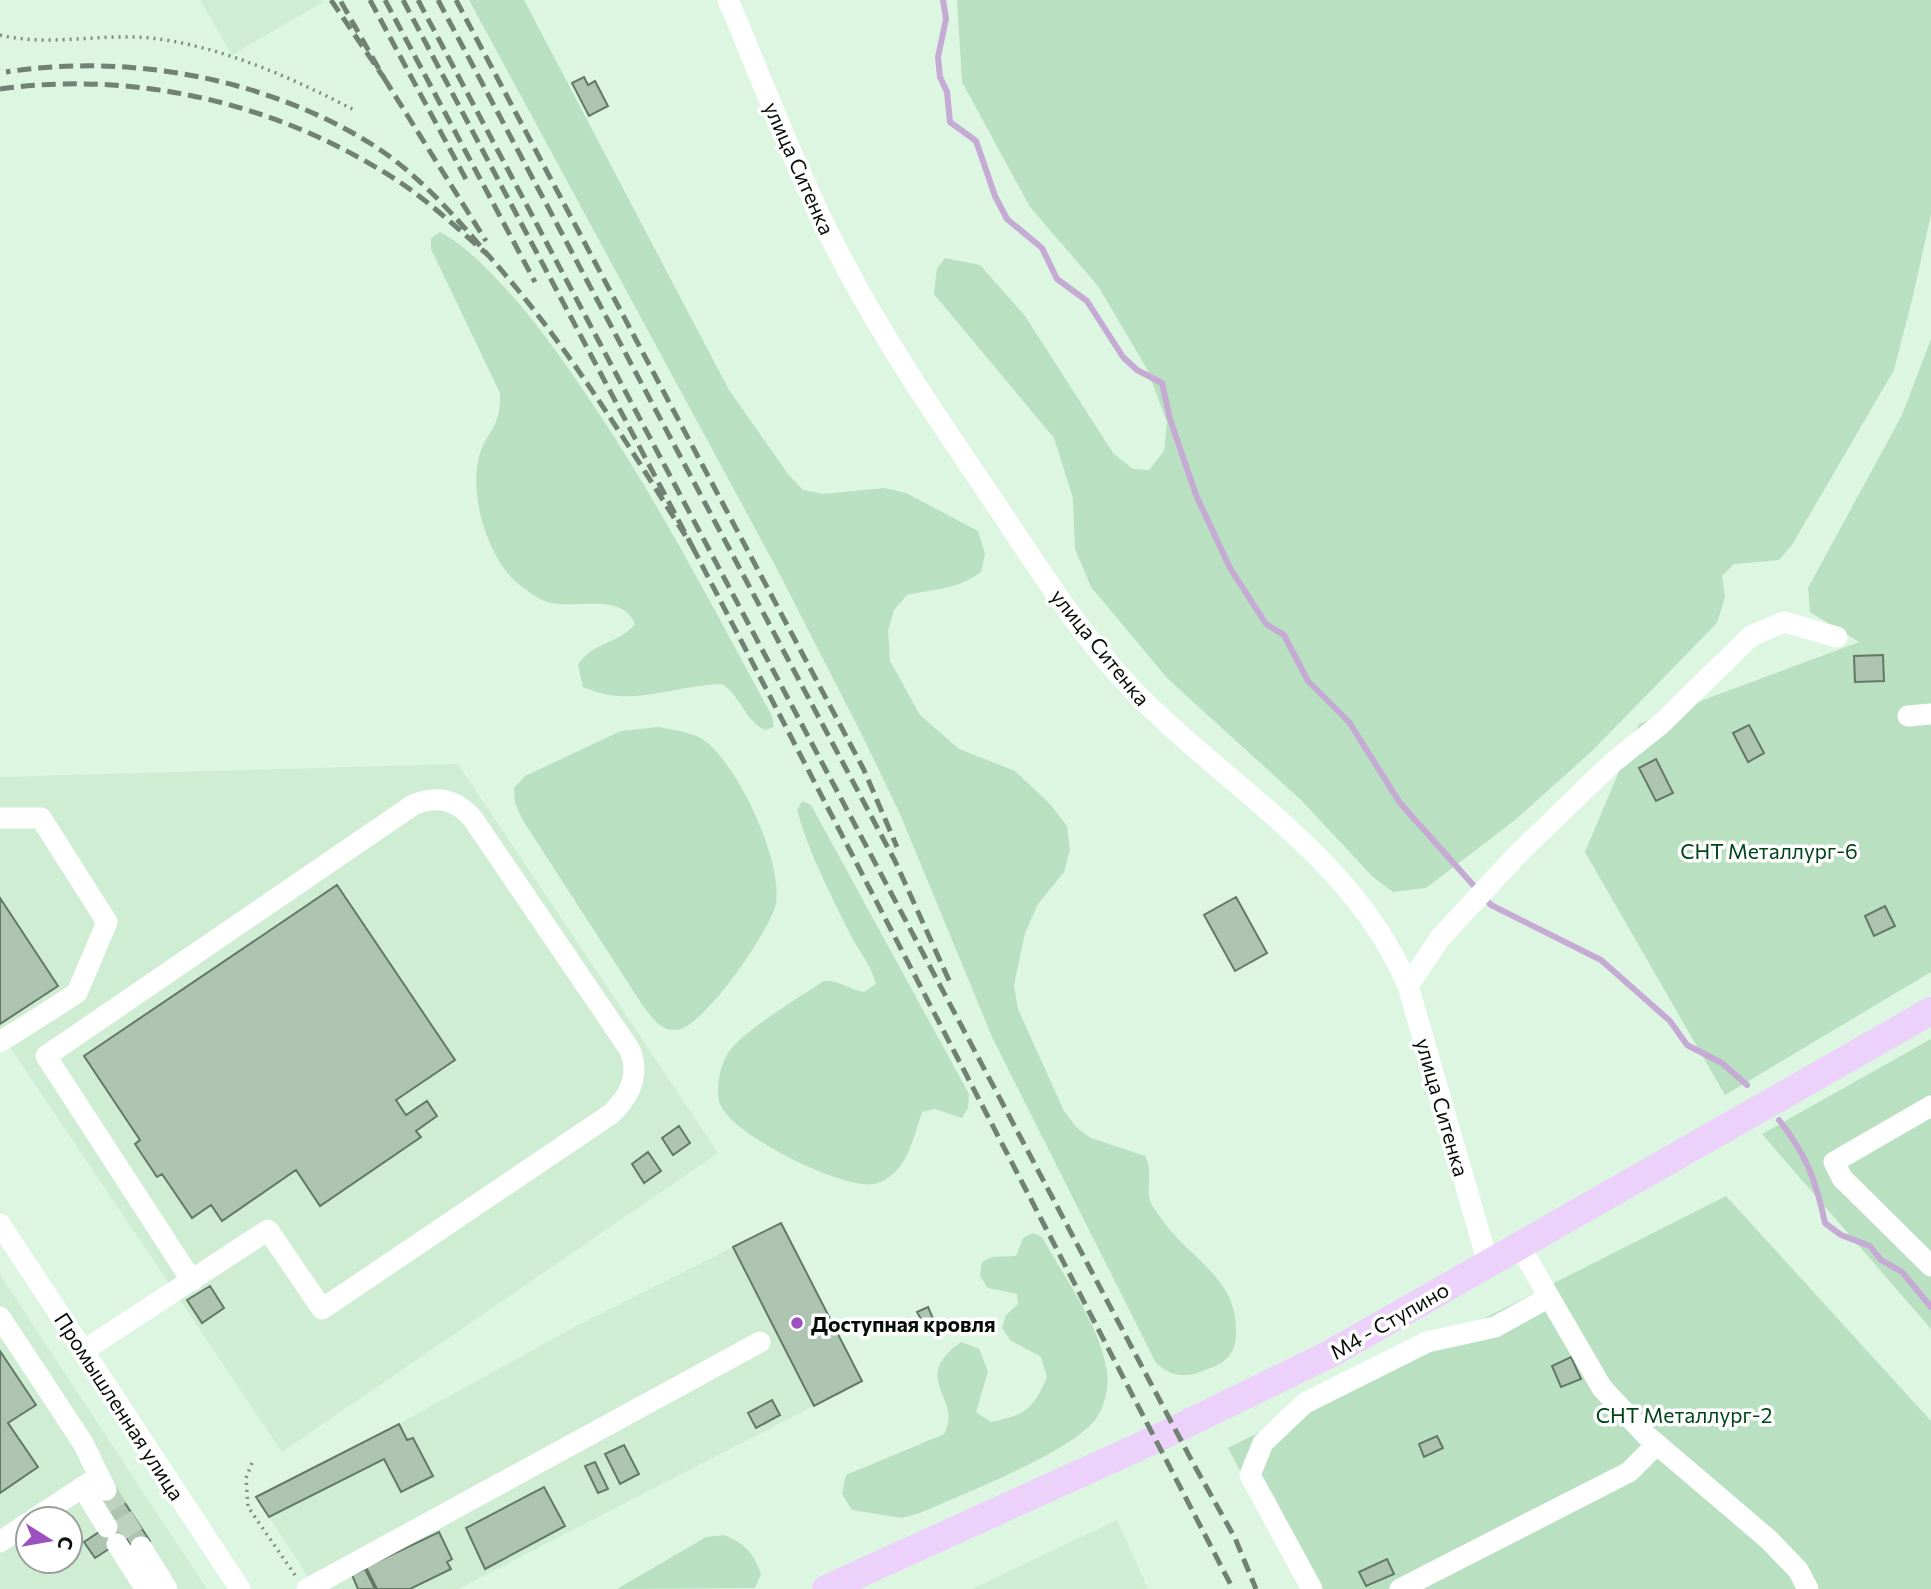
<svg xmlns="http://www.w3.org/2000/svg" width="1931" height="1589" font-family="Commissioner,sans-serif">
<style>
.built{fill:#ceedd3;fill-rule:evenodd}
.green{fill:#b9e0c0}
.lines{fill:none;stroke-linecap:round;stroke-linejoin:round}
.stream{stroke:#c5aad4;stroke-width:6}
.building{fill:#adc4b0;stroke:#637967;stroke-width:2}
.minor-tunnel{stroke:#bdd3c0;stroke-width:21;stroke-dasharray:21 10;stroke-linecap:butt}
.path{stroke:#7c8d7e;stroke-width:3.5;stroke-dasharray:2 5;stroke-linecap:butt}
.minor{stroke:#fff;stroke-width:21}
.major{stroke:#ecd1fa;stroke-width:28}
.rail{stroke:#718174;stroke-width:5;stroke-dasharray:14 7;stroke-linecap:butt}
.poi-dot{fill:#9d50c1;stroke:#fff;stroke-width:2.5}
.labels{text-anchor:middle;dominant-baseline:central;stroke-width:7;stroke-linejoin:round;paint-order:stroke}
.street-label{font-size:21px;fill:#070e08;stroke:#fff}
.park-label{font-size:21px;fill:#00441a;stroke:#fff}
.poi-label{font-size:21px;font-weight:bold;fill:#070e08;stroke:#fff;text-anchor:start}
</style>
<rect width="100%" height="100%" fill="#ddf6e1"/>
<path class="built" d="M200 0H321L323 2 232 55Z
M458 764 718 1153 282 1452 0 1032V777Z
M781 1223 862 1381 458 1589H316L256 1497 399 1424 576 1326Z
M0 1275 207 1589H0ZM28 1519H70V1561H28Z
M1117 1520 1148 1589H972Z"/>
<path class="green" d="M469 0H524L729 390 788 474 803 490 823 494 884 488 906 493 978 531 985 554 981 572C958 589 935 589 907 595L894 610 888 631 890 661 920 715 959 749 1015 771 1050 804 1067 826 1070 850 1064 872 1038 904 1025 933 1014 985 1018 1009 1064 1111 1077 1128 1091 1138 1145 1156C1154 1172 1145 1187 1151 1203 1153 1209 1160 1215 1163 1221 1190 1259 1239 1279 1236 1334 1235 1359 1222 1364 1200 1372 1182 1378 1171 1376 1156 1363L993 1039 900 814 862 735 777 569Z
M957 0H1931V215L1912 300 1894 370 1792 545 1779 560 1734 564 1722 576 1725 597 1717 623 1591 752 1515 820 1426 888 1393 892 1373 877 1301 800 1168 679 1091 587 1075 549 1073 498 1054 438 934 294 937 268 945 258 980 265 1025 316 1113 453 1133 469 1149 470 1164 451 1167 422 1147 369 1098 286 1030 207 962 82Z
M440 232C467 246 488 270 508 291 543 330 571 372 600 415 664 512 717 615 772 716L774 727 765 730C744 720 742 697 722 684 671 685 633 709 583 687L578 665C591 642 620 644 635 624 620 589 572 613 542 600 534 596 523 588 516 582 487 556 469 494 479 457 487 428 501 430 500 393L431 249V238Z
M1931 339V972L1725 1095 1585 852 1639 724 1859 642 1810 612 1808 588 1902 415Z
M659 727C676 731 696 732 709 744 741 773 782 860 776 903 772 928 702 1030 676 1030 660 1031 652 1017 643 1006L522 819 515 803 514 788 525 776 621 731Z
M802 801 811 805 969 1094 968 1108 962 1118 935 1109 922 1112C913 1138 907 1176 874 1184 843 1190 726 1133 719 1101 716 1087 720 1067 727 1055 736 1035 803 995 824 981 840 980 848 989 864 992L876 984C871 966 860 952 851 936 831 895 809 854 797 810Z
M1931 1039V1329L1762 1134Z
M1726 1196 1931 1421V1589H1302L1228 1448Z
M1033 1233 1042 1237C1064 1277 1097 1321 1106 1366 1110 1382 1106 1403 1097 1417 1077 1450 960 1495 920 1513L902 1518 852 1510 842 1494 846 1475 944 1434C964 1398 908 1380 961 1342L979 1349 988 1371 976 1412 991 1422C1025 1415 1033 1410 1047 1377L1041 1357 1010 1340 1002 1328 1006 1315 1018 1304 1017 1294 988 1288 980 1276 982 1262 992 1257 1016 1256 1023 1238Z
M724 1535C744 1543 754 1553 761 1574L755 1588 617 1589 706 1537Z"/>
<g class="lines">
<path class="stream" d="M943 0 946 19 938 57 940 77 947 92 950 122 976 141 995 196 1007 219 1042 248 1057 279 1087 301 1123 357 1137 370 1162 383 1170 419 1196 495 1230 568 1266 624 1284 635 1308 681 1349 722 1400 803 1491 905 1601 960 1670 1021 1687 1045 1722 1063 1747 1085
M1779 1120C1806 1154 1816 1180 1825 1223L1841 1235 1870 1246 1881 1260 1902 1272 1931 1307"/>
</g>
<path class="building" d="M584 77 588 85 595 81 608 106 589 116 572 83Z
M1883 655 1884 681 1855 682 1854 656Z
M1749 725 1764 753 1748 762 1733 733Z
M1656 759 1673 793 1656 801 1639 768Z
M337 885 455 1060 396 1100 406 1115 427 1101 437 1116 416 1131 421 1137 320 1206 296 1170 222 1221 211 1205 192 1218 162 1174 157 1177 135 1144 140 1140 84 1056Z
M1236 897 1267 953 1235 971 1204 915Z
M0 898 58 986 0 1024Z
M1885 906 1895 926 1874 936 1865 916Z
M679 1126 690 1143 673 1155 662 1138Z
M648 1152 661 1171 644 1183 632 1164Z
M781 1223 862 1381 814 1406 733 1247Z
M210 1286 224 1308 202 1323 187 1300Z
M928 1307 935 1323 925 1327 917 1312Z
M0 1351 36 1405 8 1423 38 1467 0 1493Z
M1571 1357 1581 1379 1561 1387 1552 1366Z
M772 1400 780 1415 756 1428 748 1413Z
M399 1424 407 1440 413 1438 433 1476 401 1492 384 1459 269 1517 256 1497Z
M1437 1436 1443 1448 1424 1457 1419 1444Z
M624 1445 639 1474 620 1484 605 1454Z
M595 1462 608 1489 598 1493 585 1466Z
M113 1485 150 1541 134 1551 126 1538 95 1558 84 1542 114 1522 97 1496Z
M544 1487 565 1526 485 1569 466 1528Z
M439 1532 452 1559 447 1562 451 1569 410 1589H377L366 1567Z
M1387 1559 1394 1574 1366 1586 1359 1572Z
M365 1569 375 1589H358L352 1575Z"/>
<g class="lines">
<path class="minor-tunnel" d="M106 1490 141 1547"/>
<path class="path" d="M0 35C49 47 100 33 150 38 219 45 295 79 356 111
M252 1463 246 1478 248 1507 295 1575"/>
<path class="minor" d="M728 0C766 89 800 182 846 267 891 352 946 430 999 509 1035 563 1070 618 1112 667 1207 777 1350 847 1408 986L1488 1263
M1908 716 1931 714
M0 818H41L107 922 77 993 0 1042
M1408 986 1440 938 1516 856 1611 764 1661 724 1751 636 1784 622 1837 637
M1931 1106 1834 1162 1842 1178 1931 1266
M0 1224 240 1589
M1519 1245 1602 1388 1646 1435 1768 1539 1798 1570 1808 1589
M0 1317 83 1443 106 1490
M83 1351 268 1230 322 1309 611 1114C630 1096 640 1076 630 1050L473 819C456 799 437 795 413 805L46 1056 192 1281
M82 1487 107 1527
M34 1519 98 1477
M0 1542 28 1523
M117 1544 143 1585 159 1577
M141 1547 167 1589
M307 1589 760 1342
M1312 1589 1250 1475 1263 1443 1305 1403 1427 1342 1495 1327 1549 1297
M1400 1589 1629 1472 1657 1444"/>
<path class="major" d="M826 1589 1141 1446 1328 1355 1931 1011"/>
<path class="rail" d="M331 0 384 78 340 0
M370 0 468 183
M385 0 535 282
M403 0 692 546C628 446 568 344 488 255
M418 0 1193 1463 1235 1538 1256 1589
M438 0 895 861 952 987
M456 0 864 770 897 847
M384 78 486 241
M0 89C139 70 280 104 398 181 430 202 459 230 488 255 454 215 418 174 373 145 266 78 130 53 6 72
M692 546 1233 1589"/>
</g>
<circle class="poi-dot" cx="797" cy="1323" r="7"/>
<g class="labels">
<g class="street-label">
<text transform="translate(800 168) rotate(66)">улица Ситенка</text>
<text transform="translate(1101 647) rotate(51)">улица Ситенка</text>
<text transform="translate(1443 1107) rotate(74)">улица Ситенка</text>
<text transform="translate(1389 1320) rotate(-30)">М4 - Ступино</text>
<text transform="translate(120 1406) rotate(57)">Промышленная улица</text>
</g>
<g class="park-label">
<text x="1769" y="850">СНТ Металлург-6</text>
<text x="1684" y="1414">СНТ Металлург-2</text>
</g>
<g class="poi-label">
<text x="811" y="1323">Доступная кровля</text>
</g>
</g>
<g transform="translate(49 1540) rotate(101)"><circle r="33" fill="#ffffff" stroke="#9c9f9c" stroke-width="2"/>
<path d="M0-5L12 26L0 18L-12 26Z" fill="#9d50c1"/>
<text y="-10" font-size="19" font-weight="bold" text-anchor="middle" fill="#070e08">С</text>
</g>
</svg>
